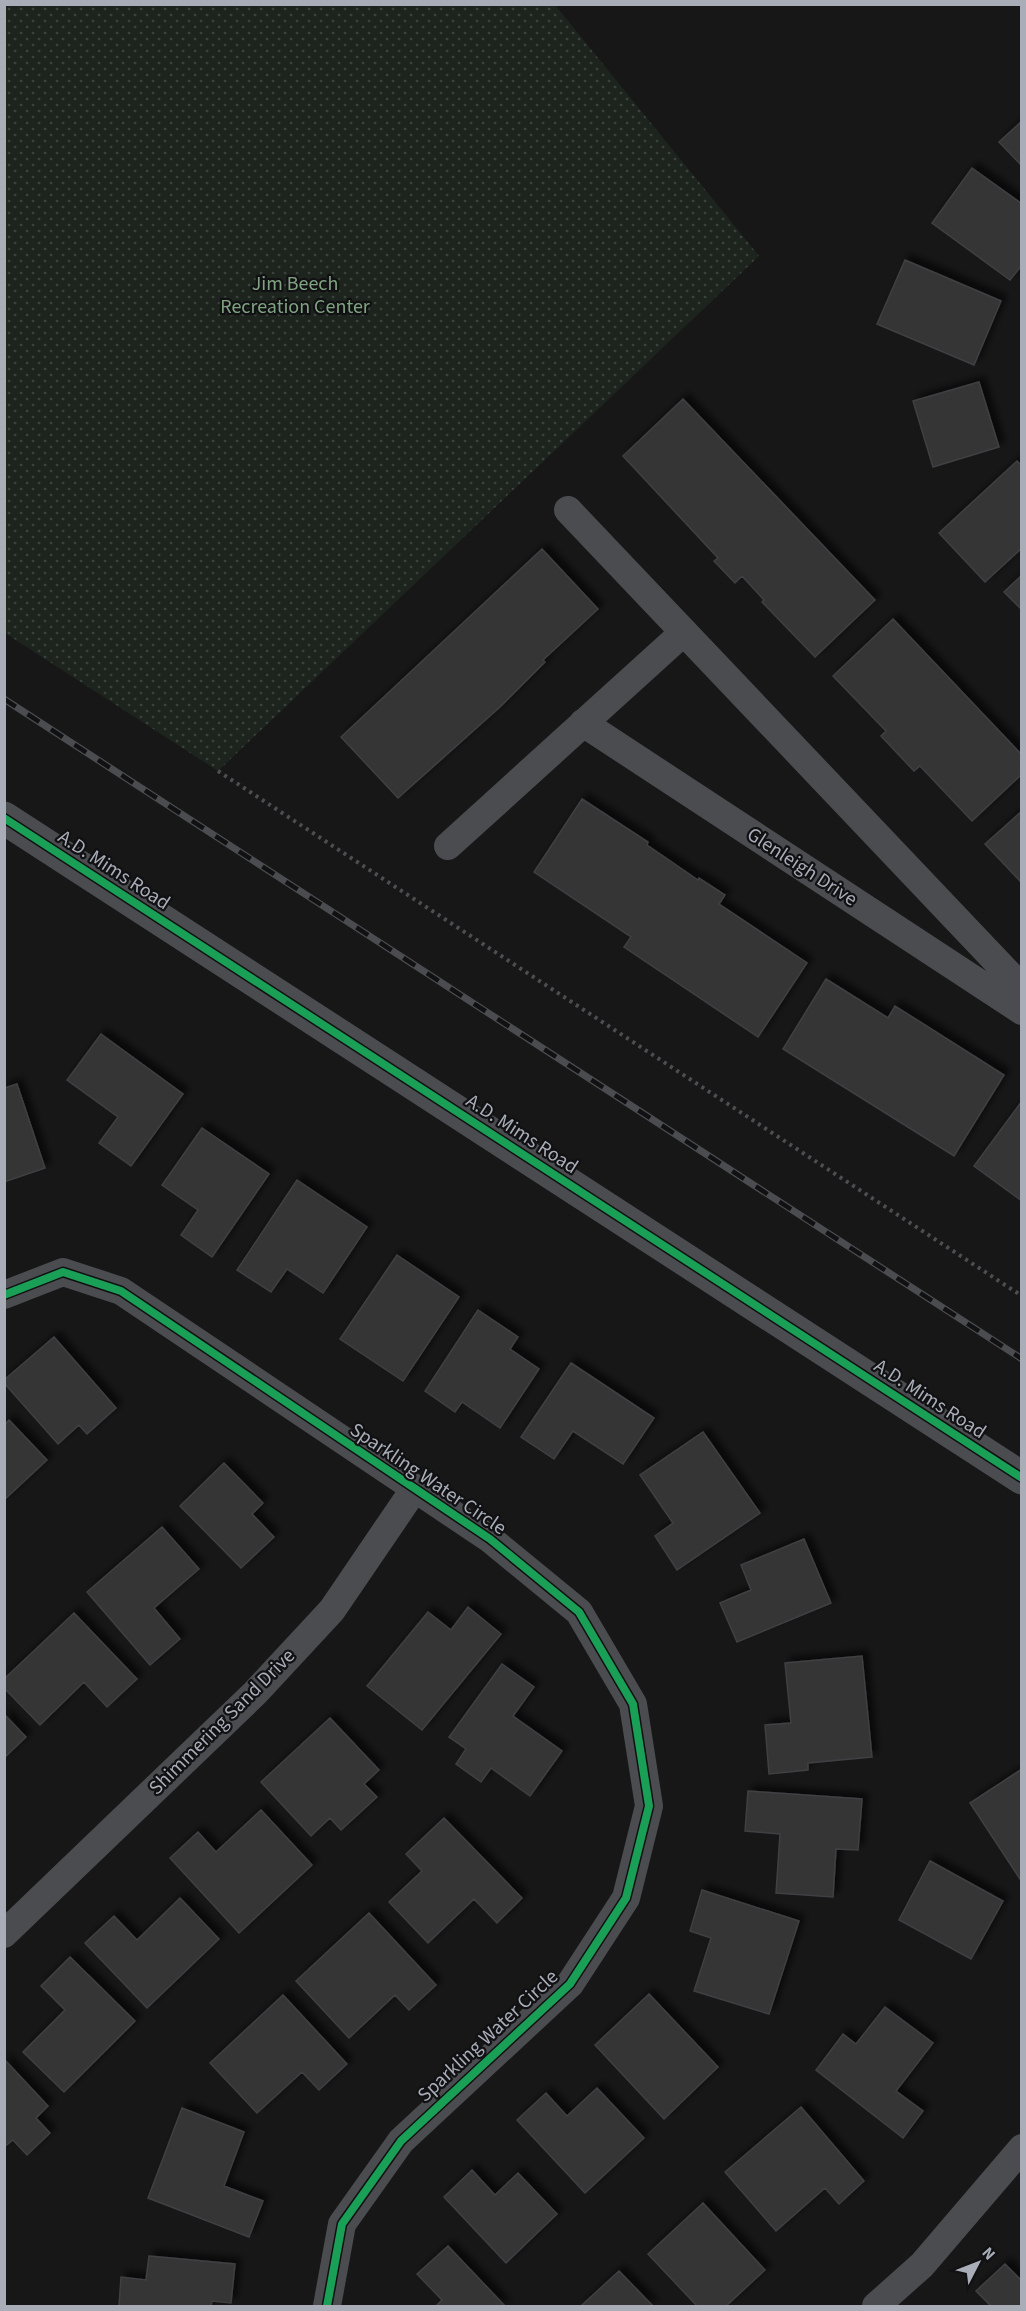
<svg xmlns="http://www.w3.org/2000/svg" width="1026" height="2311" font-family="'Source Sans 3',sans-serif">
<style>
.green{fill:url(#green-dots)}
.building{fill:#353536;stroke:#3f4043;stroke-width:1.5;filter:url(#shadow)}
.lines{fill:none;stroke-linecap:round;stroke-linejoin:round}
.path{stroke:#4d4e52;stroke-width:4;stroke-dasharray:3 4.5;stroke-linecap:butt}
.minor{stroke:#4b4c50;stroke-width:28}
.tertiary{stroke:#4b4c50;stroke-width:33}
.rail-casing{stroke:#4b4c4f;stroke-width:7}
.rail{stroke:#111113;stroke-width:4.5;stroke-dasharray:14;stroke-linecap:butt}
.cycleway-casing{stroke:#111113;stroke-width:11}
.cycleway{stroke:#1a9f57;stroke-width:8}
.labels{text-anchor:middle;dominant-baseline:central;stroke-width:4.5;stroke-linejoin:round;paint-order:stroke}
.park-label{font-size:20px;fill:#7fa381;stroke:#111113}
.street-label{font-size:20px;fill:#a8adb8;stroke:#111113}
</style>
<defs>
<pattern id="green-dots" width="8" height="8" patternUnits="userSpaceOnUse" patternTransform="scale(1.5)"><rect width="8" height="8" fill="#1d241e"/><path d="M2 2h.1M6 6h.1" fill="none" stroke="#3b413d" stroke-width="1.8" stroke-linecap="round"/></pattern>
<filter id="shadow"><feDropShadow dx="5.5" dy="-5.5" stdDeviation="3" flood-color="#0009"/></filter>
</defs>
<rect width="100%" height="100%" fill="#171717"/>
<path class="green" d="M4 5H555L759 256 218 771 5 633Z"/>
<path class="building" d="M1022 121V166L999 142Z
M972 168 1022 204V265L1010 280 932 223Z
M905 260 1001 301 974 365 877 324Z
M979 382 999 447 933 467 913 401Z
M683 399 875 600 815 657 762 602 764 600 742 576 735 583 714 561 718 558 623 456Z
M1017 461 1022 466V548L985 582 939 533Z
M542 549 598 609 543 660 545 662 500 707 398 798 341 737Z
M1022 575V610L1004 592Z
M893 619 1022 755V774L972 821 920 766 914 771 881 736 886 731 833 676Z
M582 799 648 842 647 845 698 880 699 878 725 895 719 904 807 963 758 1037 624 947 631 937 534 872Z
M1022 811V883L985 844Z
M826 979 888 1018 895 1006 1004 1075 954 1156 783 1049Z
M101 1034 183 1094 131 1166 99 1143 118 1117 67 1080Z
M17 1084 45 1168 4 1182V1088Z
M1022 1101V1201L974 1166Z
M202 1128 269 1174 212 1257 181 1235 198 1210 162 1185Z
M297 1180 367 1227 323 1293 287 1269 271 1292 237 1270Z
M397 1255 459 1297 403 1381 340 1339Z
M478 1310 518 1337 510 1349 539 1369 500 1428 462 1402 455 1412 425 1391Z
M54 1337 116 1408 87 1434 79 1425 58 1444 4 1383V1380Z
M571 1363 654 1418 623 1464 573 1431 554 1459 521 1437Z
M9 1420 47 1460 4 1500V1425Z
M703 1432 760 1513 677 1570 655 1536 673 1523 640 1475Z
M224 1463 263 1503 252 1514 274 1537 241 1568 180 1506Z
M162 1527 199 1569 154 1608 180 1639 150 1665 87 1592Z
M804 1539 831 1603 737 1642 720 1603 751 1590 741 1565Z
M468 1607 501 1634 422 1730 367 1686 428 1612 451 1630Z
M74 1613 137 1679 107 1707 84 1682 40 1725 4 1688V1679Z
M862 1656 872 1757 808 1763V1770L769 1774 765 1725 791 1723 785 1663Z
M502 1664 534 1687 513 1716 562 1751 530 1796 491 1768 481 1782 456 1764 466 1749 449 1737Z
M4 1714 26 1737 4 1758Z
M330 1718 379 1770 364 1784 377 1797 341 1830 330 1818 311 1836 261 1782Z
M1022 1769V1882L970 1803Z
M748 1791 862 1799 858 1850 836 1849 833 1897 776 1893 780 1834 745 1831Z
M261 1810 312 1865 239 1933 170 1858 198 1832 216 1852Z
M444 1818 522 1898 497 1923 474 1899 428 1943 389 1902 422 1871 406 1854Z
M930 1861 1003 1901 971 1959 899 1920Z
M702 1890 799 1921 769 2014 694 1991 711 1938 690 1931Z
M180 1898 219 1939 147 2008 85 1943 114 1916 137 1940Z
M369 1913 436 1985 409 2010 395 1995 349 2038 296 1981Z
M70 1957 135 2021 64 2092 23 2052 65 2010 41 1986Z
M649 1994 718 2067 664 2119 595 2045Z
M283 1995 347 2064 319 2090 302 2072 257 2113 210 2063Z
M885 2007 933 2043 896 2091 923 2111 903 2138 816 2070 843 2034 856 2044Z
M4 2059 48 2106 36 2118 50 2133 27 2155 13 2140 4 2147Z
M597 2088 644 2138 585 2193 517 2120 546 2093 567 2116Z
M801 2107 864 2181 839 2204 825 2188 776 2231 725 2172Z
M182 2108 244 2132 224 2186 263 2201 249 2237 148 2198Z
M472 2170 495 2195 518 2173 557 2214 506 2263 444 2197Z
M703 2203 765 2270 726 2306H697L648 2254Z
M448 2246 505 2306H436L442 2300 417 2274Z
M149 2256 235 2264 231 2303 212 2301 211 2306H119L121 2277 146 2280Z
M1005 2264 1022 2281V2306H991L976 2291Z
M619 2271 653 2306H581Z"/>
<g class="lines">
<path class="path" d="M218 771 1022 1296"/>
<path class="minor" d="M568 510 1022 988
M583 723 1022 1011
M448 846 684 632
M4 1295 63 1272 121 1291 490 1539 579 1612 633 1704 649 1806 626 1898 570 1984 401 2141 342 2224 327 2306
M4 1934 255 1693 332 1610 415 1488
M876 2306 922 2265 1022 2148"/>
<path class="tertiary" d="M4 818 1022 1478"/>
<g class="rail-casing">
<path id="rail" d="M4 699 1022 1359"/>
</g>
<use href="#rail" class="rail"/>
<g class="cycleway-casing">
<path id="cycleway" d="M4 818 1022 1478
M4 1295 63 1272 121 1291 490 1539 579 1612 633 1704 649 1806 626 1898 570 1984 401 2141 342 2224 327 2306"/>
</g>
<use href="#cycleway" class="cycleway"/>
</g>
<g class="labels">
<g class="park-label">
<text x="295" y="284">Jim Beech<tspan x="295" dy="23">Recreation Center</tspan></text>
</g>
<g class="street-label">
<text transform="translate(802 867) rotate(33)">Glenleigh Drive</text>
<text transform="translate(114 870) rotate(33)">A.D. Mims Road</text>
<text transform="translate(522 1134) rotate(33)">A.D. Mims Road</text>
<text transform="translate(930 1399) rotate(33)">A.D. Mims Road</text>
<text transform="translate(428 1479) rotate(34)">Sparkling Water Circle</text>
<text transform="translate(222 1722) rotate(-45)">Shimmering Sand Drive</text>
<text transform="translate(488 2036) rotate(-43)">Sparkling Water Circle</text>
</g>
</g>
<rect width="1026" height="2311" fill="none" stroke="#a8adb8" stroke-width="12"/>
<g transform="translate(978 2263) rotate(48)" stroke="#111113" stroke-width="4.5" paint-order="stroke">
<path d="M0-4.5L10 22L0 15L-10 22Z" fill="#a8adb8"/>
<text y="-9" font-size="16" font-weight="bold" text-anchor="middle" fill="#a8adb8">N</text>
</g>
</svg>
